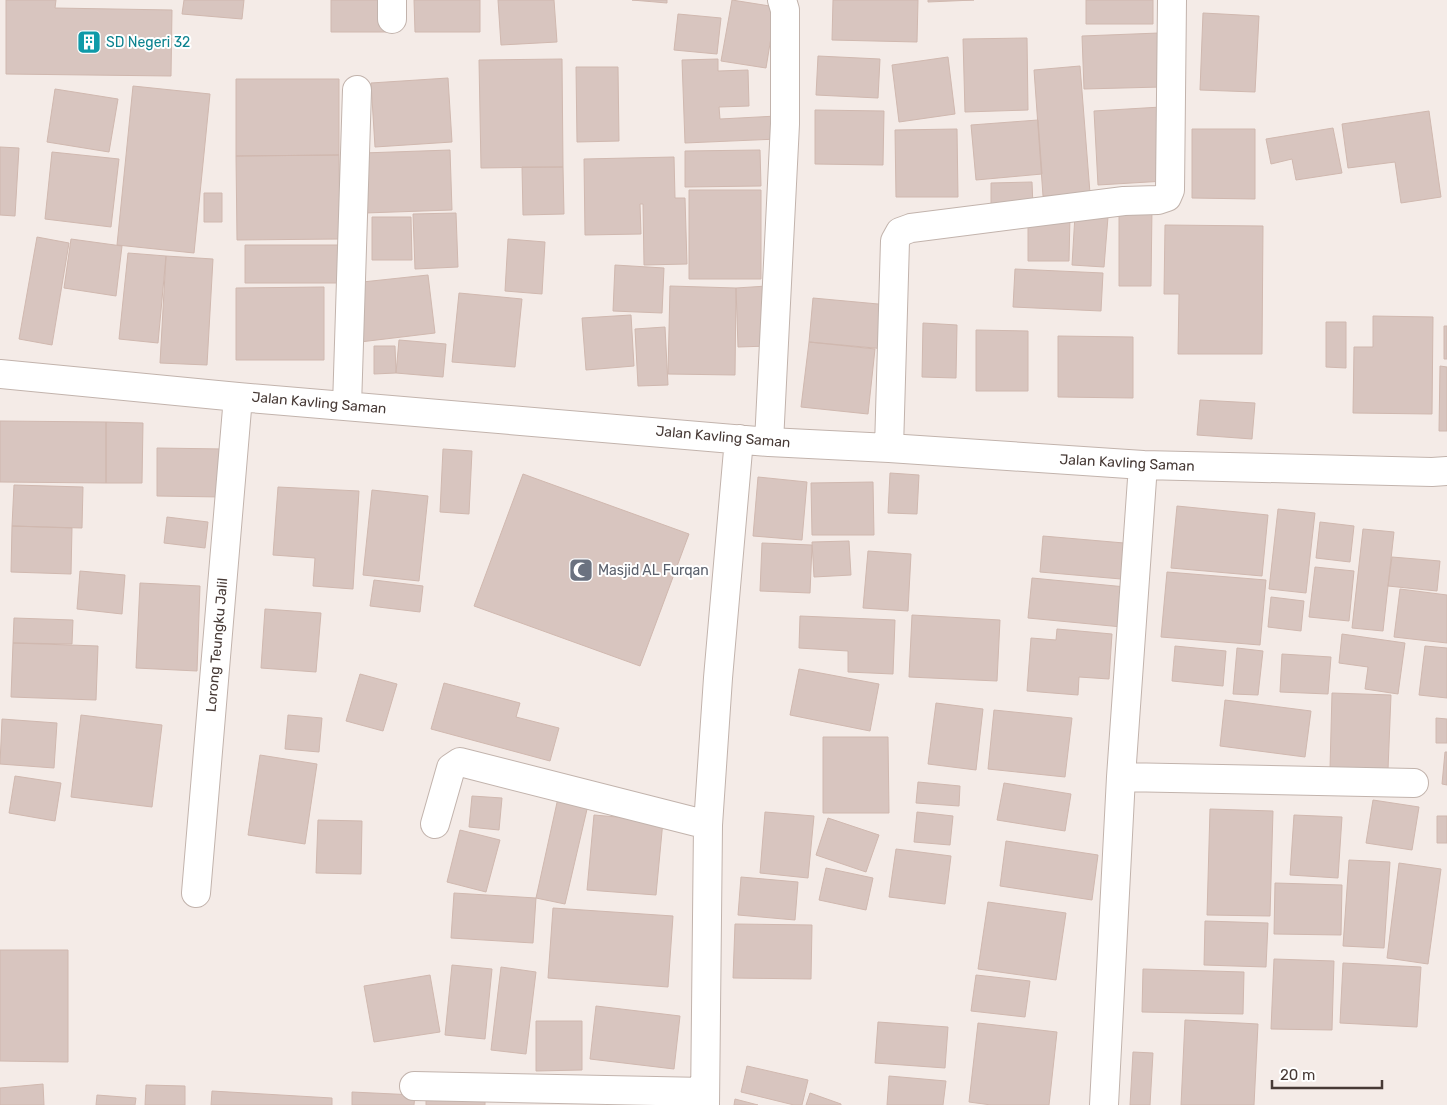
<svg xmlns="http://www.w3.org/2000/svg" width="1447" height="1105" font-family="Rubik,sans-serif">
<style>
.building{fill:#d8c5bf;stroke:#d0b8af}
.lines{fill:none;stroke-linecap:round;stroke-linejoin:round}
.street-casing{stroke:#c2b3ac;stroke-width:30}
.street{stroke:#fff;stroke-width:28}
.labels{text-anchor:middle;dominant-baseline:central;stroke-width:4;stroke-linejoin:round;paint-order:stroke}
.culture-label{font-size:14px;fill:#0d838f;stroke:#fff;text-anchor:start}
.street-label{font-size:14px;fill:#473a36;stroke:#fff}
.worship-label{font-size:14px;fill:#5b616d;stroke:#fff;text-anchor:start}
</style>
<rect width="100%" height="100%" fill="#f4ebe7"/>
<path class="building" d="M6 0H56L55 8 172 10 171 76 6 74Z
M184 0H244L242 19 182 14Z
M331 0H386V32H331Z
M414 0H480V32H415Z
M498 0H554L557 42 501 45Z
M632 0H667V3Z
M732 0 776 7 766 68 721 61Z
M833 0H918L917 42 832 40Z
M928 0H974L928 2Z
M1086 0H1153V24H1086Z
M1203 13 1259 16 1255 92 1200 90Z
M678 14 721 18 717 54 674 50Z
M1159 33 1161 87 1084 89 1082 36Z
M1027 38 1028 110 965 112 963 39Z
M818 56 880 59 878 98 816 95Z
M948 57 955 114 899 122 892 65Z
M562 59 563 167 481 168 479 60Z
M718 59V71L748 70 749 106 719 107 720 119 777 116 778 139 685 143 682 60Z
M1080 66 1090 193 1043 196 1034 70Z
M576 67H618L619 141 577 142Z
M448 78 452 142 375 147 371 83Z
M236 79H339V155L236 156Z
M133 86 210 94 194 253 117 245Z
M55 89 118 99 109 152 47 142Z
M1161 107 1165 181 1098 185 1094 111Z
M815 110 884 111 883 165 815 164Z
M1429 111 1441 197 1401 203 1395 162 1348 168 1342 124Z
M1038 120 1042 174 976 180 971 125Z
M1333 128 1342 173 1296 180 1292 159 1271 164 1266 139Z
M957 129 958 197H896L895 130Z
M1192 129H1255V199L1192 198Z
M0 147 19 148 15 216 0 215Z
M450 150 452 210 365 213 363 153Z
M760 150 761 186 685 187V151Z
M52 152 119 159 111 227 45 219Z
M339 155 340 239 237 240 236 156Z
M674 157 675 198H685L687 264 644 265 643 204H640L641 234 585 235 584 159Z
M522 167H563L564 214 523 215Z
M1032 182 1033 207 991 208V183Z
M689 190H761V279H689Z
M204 193H222V222H204Z
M1119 208H1152L1151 286H1119Z
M456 213 458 267 415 269 413 214Z
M1028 215 1070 216 1069 261H1028Z
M1075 215 1108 217 1104 267 1072 265Z
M372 217H411L412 260H372Z
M1165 225 1263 226 1262 354H1178L1179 294H1164Z
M37 237 69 243 52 345 19 339Z
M71 239 122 246 116 296 64 288Z
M508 239 545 242 542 294 505 291Z
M245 245H340V283H245Z
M128 253 166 256 158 343 119 339Z
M166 256 213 259 207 365 160 363Z
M615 265 664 268 662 313 613 311Z
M1015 269 1103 273 1101 311 1013 307Z
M428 275 435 333 360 342 353 283Z
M670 286 736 288 735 375 668 374Z
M767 286 769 346 738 347 736 288Z
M324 287V360H236V288Z
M459 293 522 299 515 367 452 362Z
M813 298 889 305 885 349 809 342Z
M631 315 634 366 586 370 582 318Z
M1373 316 1433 317 1432 414 1353 413 1354 347H1373Z
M1326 322H1346V368L1326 367Z
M923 323 957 325 956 378 922 377Z
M1444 326H1447V359H1444Z
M665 327 668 385 638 386 635 329Z
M976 330 1028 331V391H976Z
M1058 336 1133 337V398L1058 397Z
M399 340 446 344 443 377 396 373Z
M809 342 875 349 868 414 801 407Z
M374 346H395L396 373 374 374Z
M1440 366 1447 367V431H1439Z
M1200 400 1255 403 1252 439 1197 435Z
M0 421 106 422V483L0 482Z
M106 422 143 423 142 483H106Z
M157 448 223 449 222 497 157 496Z
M443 449 472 451 469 514 440 512Z
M890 473 919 475 917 514 888 513Z
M523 474 689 534 640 666 474 606Z
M758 477 807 482 802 540 753 536Z
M873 482 874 535H812L811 483Z
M14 485 83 487 82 528 12 526Z
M278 487 359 491 353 589 313 586 315 558 273 555Z
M372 490 428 496 419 581 363 575Z
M1177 506 1268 515 1262 576 1171 568Z
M1278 509 1315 513 1306 593 1269 589Z
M167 517 208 522 205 548 164 543Z
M1320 522 1354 526 1350 562 1316 558Z
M12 526 72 528 71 574 11 572Z
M1363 529 1394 532 1383 631 1352 628Z
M1043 536 1124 543 1121 579 1040 572Z
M849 541 851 575 814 577 812 542Z
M762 543 812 545 810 593 760 591Z
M868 551 911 554 908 611 863 608Z
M1392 557 1440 561 1437 591 1388 586Z
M1315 567 1354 571 1349 621 1309 617Z
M80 571 125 575 122 614 77 609Z
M1167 572 1266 580 1260 645 1161 637Z
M1032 578 1126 587 1122 627 1028 618Z
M374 580 423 586 420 612 370 606Z
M140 583 200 586 197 671 136 668Z
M1400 589 1447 595V643L1394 637Z
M1271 597 1304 601 1301 631 1268 627Z
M265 609 321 613 316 672 261 668Z
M912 615 1000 620 997 681 909 677Z
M800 616 895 620 893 674 848 672V651L799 648Z
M14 618 73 620 72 644 13 643Z
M1057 629 1112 634 1109 679 1079 677 1078 695 1027 691 1031 638 1056 640Z
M1342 634 1405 643 1398 694 1365 689 1368 667 1339 663Z
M13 643 98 646 96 700 11 697Z
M1175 646 1226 651 1223 686 1172 681Z
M1425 646 1447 648V698L1419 695Z
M1237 648 1263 651 1258 695 1233 694Z
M1282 654 1331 657 1328 694 1280 692Z
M799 669 879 684 870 731 790 715Z
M360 674 397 684 383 731 346 721Z
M444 683 520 703 516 717 559 728 550 761 431 729Z
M1332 693 1391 695 1388 770 1330 769Z
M1225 700 1311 711 1305 757 1220 746Z
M936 703 983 709 976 770 928 764Z
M994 710 1072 718 1065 777 988 769Z
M81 715 162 725 152 807 71 797Z
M288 715 322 718 319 752 285 749Z
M1436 718 1447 719V743H1436Z
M2 719 57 723 54 768 0 764Z
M823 737H888L889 813H823Z
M1445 752H1447V785L1442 784Z
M260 755 317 764 305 844 248 835Z
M15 776 61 783 55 821 9 813Z
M918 782 960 786 959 806 916 803Z
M1004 783 1071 794 1065 831 997 820Z
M472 796 502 798 499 830 469 827Z
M558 798 588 805 565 904 536 898Z
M1373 800 1419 807 1412 850 1366 843Z
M1210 809 1273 811 1270 916 1207 915Z
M765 812 814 816 808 878 760 873Z
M917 812 953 816 950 845 914 842Z
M594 815 663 821 656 895 587 890Z
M1294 815 1342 817 1338 878 1290 875Z
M1437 816H1447V843H1437Z
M828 818 879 835 866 872 816 855Z
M318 820 362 821 361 874 316 873Z
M460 830 500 840 486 892 447 882Z
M1006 841 1098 855 1092 900 1000 886Z
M896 849 951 856 945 904 889 897Z
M1349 860 1390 862 1384 948 1343 946Z
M1399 863 1441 869 1428 964 1387 958Z
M826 868 873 878 866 910 819 900Z
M741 877 798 882 795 920 738 915Z
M1275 883 1342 885 1341 935 1274 934Z
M454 893 536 898 533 943 451 938Z
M988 902 1066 913 1056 980 978 969Z
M553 908 673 916 668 987 548 978Z
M1205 921 1268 923 1266 967 1204 965Z
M735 924 812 925 811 979 733 978Z
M0 950H68V1062L0 1061Z
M1274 959 1334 961 1332 1030 1271 1029Z
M1343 963 1421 967 1417 1027 1340 1023Z
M452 965 492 969 485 1039 445 1035Z
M501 967 536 972 526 1054 491 1050Z
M1143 969 1244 972 1243 1014 1142 1012Z
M430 975 440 1032 374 1042 364 986Z
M976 975 1030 981 1025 1017 971 1011Z
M596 1006 680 1016 674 1069 590 1059Z
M1185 1020 1258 1024 1254 1105H1181Z
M536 1021H582V1070L536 1071Z
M878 1022 948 1027 945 1068 875 1063Z
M978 1023 1057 1032 1049 1105H991L969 1102Z
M1133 1052 1153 1053 1150 1105H1130Z
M747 1066 808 1080 802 1105H794L741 1092Z
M889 1076 946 1081 943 1105H887Z
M43 1084 44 1105H0V1088Z
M146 1085 185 1086V1105H145Z
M212 1091 332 1098V1105H211Z
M352 1092 415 1095 414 1105H352Z
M810 1093 841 1104V1105H806Z
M97 1095 136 1098 135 1105H96Z
M426 1098H485V1105H426Z
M735 1099 758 1105H734Z"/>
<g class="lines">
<g class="street-casing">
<path id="street" d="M392 19V0
M0 374 238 397 769 442 889 448 1143 465 1432 472 1447 471
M347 406 357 90
M769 442 785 124V10L782 0
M889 448 895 241 900 232 911 228 1124 201 1158 200 1167 197 1170 190 1172 0
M1121 777 1414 783
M435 824 451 768 460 762 708 825
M196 893 238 397
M414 1086 705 1092
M705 1105 708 825 718 678 739 439
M1104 1105 1121 777 1143 465"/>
</g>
<use href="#street" class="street"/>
</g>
<defs>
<g id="building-square" transform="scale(1.25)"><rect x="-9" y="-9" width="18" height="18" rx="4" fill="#0f9aa8" stroke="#fff"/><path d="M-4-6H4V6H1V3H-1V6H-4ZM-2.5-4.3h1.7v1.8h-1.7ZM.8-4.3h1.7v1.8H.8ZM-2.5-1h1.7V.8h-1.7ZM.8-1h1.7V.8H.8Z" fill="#fff"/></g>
<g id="mosque-square" transform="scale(1.25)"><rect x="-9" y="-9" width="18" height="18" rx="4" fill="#6b7280" stroke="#fff"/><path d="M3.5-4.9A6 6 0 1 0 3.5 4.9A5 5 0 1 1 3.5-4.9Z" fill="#fff"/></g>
</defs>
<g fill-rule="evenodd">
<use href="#building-square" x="89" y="42"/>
<use href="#mosque-square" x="581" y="570"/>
</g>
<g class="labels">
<g class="culture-label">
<text x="106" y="42">SD Negeri 32</text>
</g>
<g class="street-label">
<text transform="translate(319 403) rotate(5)">Jalan Kavling Saman</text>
<text transform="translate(723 437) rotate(5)">Jalan Kavling Saman</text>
<text transform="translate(1127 463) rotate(3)">Jalan Kavling Saman</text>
<text transform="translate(217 645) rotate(-85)">Lorong Teungku Jalil</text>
</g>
<g class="worship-label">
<text x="598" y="570">Masjid AL Furqan</text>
</g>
</g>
<path d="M1272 1080v8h110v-8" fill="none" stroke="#473a36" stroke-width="2.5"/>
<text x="1280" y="1080" font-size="15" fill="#473a36" stroke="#ffffff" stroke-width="4" paint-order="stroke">20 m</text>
</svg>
